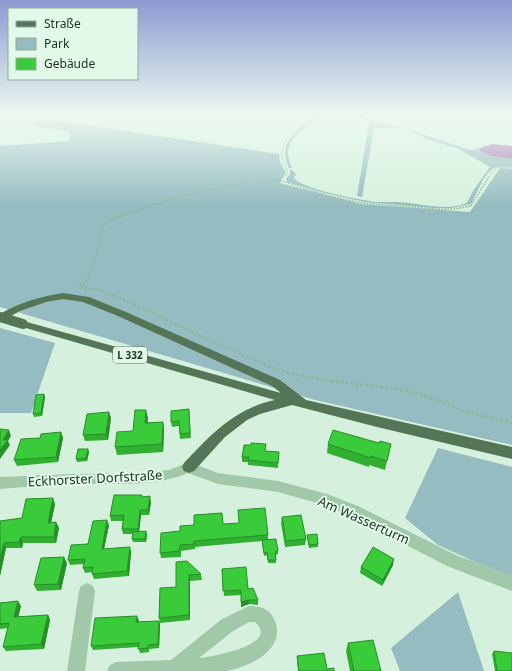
<svg xmlns="http://www.w3.org/2000/svg" width="512" height="671" font-family="'Noto Sans',sans-serif">
<style>
.green{fill:#95bcc0}
.water{fill:#a373af}
.lines{fill:none;stroke-linecap:round;stroke-linejoin:round}
.path-far3{stroke:#8bb593;stroke-width:1;stroke-dasharray:1 1;stroke-linecap:butt}
.path-far2{stroke:#8bb593;stroke-width:1.5;stroke-dasharray:1.5 1.5;stroke-linecap:butt}
.path-far1{stroke:#8bb593;stroke-width:2;stroke-dasharray:2 2;stroke-linecap:butt}
.path{stroke:#8bb593;stroke-width:2.5;stroke-dasharray:2.5 2.5;stroke-linecap:butt}
.minor{fill:#a1c9a9;fill-rule:evenodd}
.primary{fill:#547657;fill-rule:evenodd}
.primary-bridge{stroke:#547657;stroke-width:10}
.wall{fill:#31af31}
.shaded-wall{fill:#288e28}
.building{fill:#39cb39;stroke:#288e28}
.labels{text-anchor:middle;dominant-baseline:central;stroke-width:4;stroke-linejoin:round;paint-order:stroke}
.shield{fill:#e1f9e8;stroke:#5d6e60;stroke-width:1}
.shield-label{font-size:10px;font-weight:bold;fill:#243325}
.near-street-label{font-size:13px;fill:#243325;stroke:#e1f9e8}
</style>
<rect width="100%" height="100%" fill="#d5f1dd"/>
<path class="green" d="M337 113 376 114H377L361 116 402 128H374L362 197 357 196 369 122 355 116Z
M318 114H321C305 132 278 138 292 168H289C276 139 299 131 318 114Z
M38 118 279 154 280 162 286 173 282 177 280 183 361 204 470 212 500 168 512 169V445L315 400 0 307V146L69 141 71 135 69 132 32 125Z
M404 128 466 149 472 150 480 148V151L491 156 512 159V167C507 167 501 166 496 167 484 171 477 195 471 204L451 208H434L365 202 328 194 287 182 286 178 290 175V170H292L296 174 294 178C301 189 361 200 376 202 383 202 390 202 397 202 420 203 446 212 467 203L473 191 490 167 459 149 425 138Z
M0 328 55 343 31 413H0Z
M438 448 512 467V579L438 545 405 518Z
M458 592 484 671H400L391 648Z"/>
<path class="water" d="M492 144 512 146V159L491 156 480 151V148Z"/>
<g class="lines">
<path class="path-far3" d="M282 178 288 173 281 155 286 139 317 113
M488 178 497 167 512 168"/>
<path class="path-far2" d="M283 177 279 180 329 196 362 203 436 209H454L471 206 489 177
M95 260 103 226 107 222C161 199 221 184 279 180"/>
<path class="path-far1" d="M81 287C110 290 138 307 164 319 198 335 232 350 266 365
M76 289 86 282 95 259"/>
<path class="path" d="M263 364C309 383 359 382 407 391 426 395 443 403 462 410 478 415 495 419 512 423"/>
<path class="minor" d="M189 462 218 473 278 481 327 494 358 506 458 556 512 575V591L447 566 348 515 324 505 278 492 218 484 188 473C153 488 112 483 73 484 49 485 24 487 0 489V477L72 474 140 473 169 470Z
M87 583 93 586 95 591 85 671H67L79 591 81 586Z
M249 606C259 606 268 608 273 617 290 647 251 667 226 671 214 671 201 671 189 671 162 671 135 671 107 671L110 665 116 662 171 660 222 619ZM249 622H255C281 645 211 657 199 658L233 631Z"/>
<path class="primary" d="M63 293 89 297 126 312 280 380 306 400 512 447V459L377 427 292 405 260 414 247 420 225 437 194 471 189 473 184 471 182 467 184 463C210 435 236 408 275 400L19 326 18 324 19 322H27L281 393 272 386 118 316 83 302 63 299 46 302 20 311 0 322V314C20 302 40 297 63 293Z"/>
<path class="primary-bridge" d="M0 317 23 324"/>
</g>
<path class="wall" d="M44 394 45 397 42 416 34 417 33 414Z
M189 409 191 438 180 439 179 426 172 427 171 422Z
M111 418 108 440 85 441 83 435Z
M148 418 147 423 163 422 164 430 163 452 117 455 115 447Z
M61 432 63 438 58 462 17 466 14 460 40 438Z
M379 443 391 444 385 470 369 465V467L327 453 328 444Z
M88 449 89 452 87 461 77 462 76 459Z
M266 451 279 452 278 468 248 465V462H242V457Z
M143 497 151 502 149 515H141L139 531 147 534 146 542H133L132 539 133 534H123L122 529 123 521H111L110 516Z
M55 504 51 523 56 522 59 528 56 543H23L22 548H6L0 576V521L22 518Z
M282 517 306 539 305 545 285 547 281 523Z
M223 524 268 535V540L278 551V554L276 555V563H268L267 555 264 556 262 541 195 547V549L181 551V557L161 558 160 553 180 531Z
M109 525 104 549 131 552 129 576 94 579 92 574V572L85 573 83 568 84 564 70 565 68 560Z
M307 535 318 544V547L309 548 307 538Z
M176 562 201 574 202 580 190 581V620L160 623 159 618 176 587Z
M67 563 61 590 37 591 34 585Z
M393 565 382 586 360 573 361 567Z
M222 569 248 589 258 600V605L249 604 241 607V595L224 596Z
M0 603 21 606 18 617 48 615 50 620 44 649 6 651 3 647 8 628 0 629Z
M139 621 138 622 159 621 160 625 159 648 149 649V652L140 653 138 647 93 650 91 646Z
M348 643 381 671H350L346 651Z
M494 651 512 671H495L492 654Z
M297 656 327 669 334 671H298L297 661Z"/>
<path class="shaded-wall" d="M44 394 45 397 42 416 41 413Z
M146 410 148 418 147 431 145 423Z
M109 412 111 418 108 440 106 434Z
M163 422 164 430 163 452 162 444Z
M9 430 11 436 8 441 10 445 0 459V450L3 440Z
M61 432 63 438 58 462 56 457Z
M88 449 89 452 87 461 86 458Z
M150 496 151 502 149 515 148 510Z
M53 498 55 504 50 528 48 523Z
M140 510 141 515 139 534 138 529Z
M107 520 109 525 103 554 102 549Z
M56 522 59 528 56 543 54 537Z
M146 531 147 534 146 542 145 539Z
M21 537 23 543 22 548 19 542Z
M4 543 6 548 0 576V558Z
M130 547 131 552 129 576 127 571Z
M64 557 67 563 61 590 58 584Z
M394 559 393 565 382 586 383 580Z
M189 575 190 581V620L189 615Z
M249 600V604L241 607V602Z
M18 601 21 606 17 622 14 617Z
M48 615 50 620 44 649 41 644Z
M137 616 139 621 138 627 136 622Z
M159 621 160 625 159 648 158 644Z"/>
<path class="building" d="M44 394 41 413 33 414 36 395Z
M189 409 190 433 180 434 179 421 171 422V411Z
M135 410H146L145 423 163 422 162 444 115 447 117 432 133 431Z
M109 412 106 434 83 435 87 414Z
M0 429 9 430 3 440H8L0 450Z
M333 430 379 443 380 441 391 444 387 461 371 456V458L328 444Z
M61 432 56 457 14 460 21 439 40 438 41 434Z
M251 443 266 444 265 451 279 452 278 463 248 460 249 457H242L244 445H251Z
M78 449H88L86 458 76 459Z
M114 495H142V497L150 496 148 510H140L138 529H122L124 515 110 516Z
M53 498 48 523 56 522 54 537H21L19 542 4 543 0 558V521L22 518 26 499Z
M265 508 268 535 194 541V544L180 545V551L160 553 161 533 180 531V526L194 525V515L222 513 223 524 239 523 238 510Z
M301 515 306 539 286 541 282 517Z
M107 520 102 549 130 547 127 571 92 574 93 567 83 568 85 559 68 560 71 545 88 544 93 521Z
M146 531 145 539H132L133 532Z
M317 534 318 544 309 545 307 535Z
M276 539 278 551 275 552 276 560H268L267 552 264 553 262 540Z
M373 547 394 559 383 580 361 567Z
M64 557 58 584 34 585 41 558Z
M187 561 201 574 189 575V615L159 618 160 588 176 587V562Z
M246 567 248 589 253 588 258 600H249L241 602V590L223 591 222 569Z
M18 601 14 617 48 615 41 644 3 647 9 623 0 624V603Z
M137 616 136 622 159 621 158 644 148 645V648L138 649 139 643 91 646 95 618Z
M373 640 381 671H354L348 643Z
M494 651 512 653V671H497Z
M324 653 327 669 334 668V671H299L297 656Z"/>
<linearGradient id="sky" x2="0" y2="1"><stop stop-color="#8c9ad1"/><stop offset="0.55" stop-color="#ecf9f0"/><stop offset="1" stop-color="#ecf9f0" stop-opacity="0"/></linearGradient>
<rect width="512" height="207" fill="url(#sky)"/>
<g class="labels">
<rect class="shield" x="113" y="347" width="34" height="16" rx="3"/>
<g class="shield-label">
<text x="130" y="355">L 332</text>
</g>
<g class="near-street-label">
<text transform="translate(95 478) rotate(-3)">Eckhorster Dorfstraße</text>
<text transform="translate(364 520) rotate(24)">Am Wasserturm</text>
</g>
</g>
<rect x="8" y="8" width="130" height="72" fill="#e1f9e8" stroke="#95aa9a"/>
<rect x="16" y="21" width="20" height="6" fill="#547657" stroke="#95aa9a"/>
<text x="44" y="28" font-size="12" fill="#243325">Straße</text>
<rect x="16" y="38" width="20" height="12" fill="#95bcc0" stroke="#95aa9a"/>
<text x="44" y="48" font-size="12" fill="#243325">Park</text>
<rect x="16" y="58" width="20" height="12" fill="#39cb39" stroke="#95aa9a"/>
<text x="44" y="68" font-size="12" fill="#243325">Gebäude</text>
</svg>
